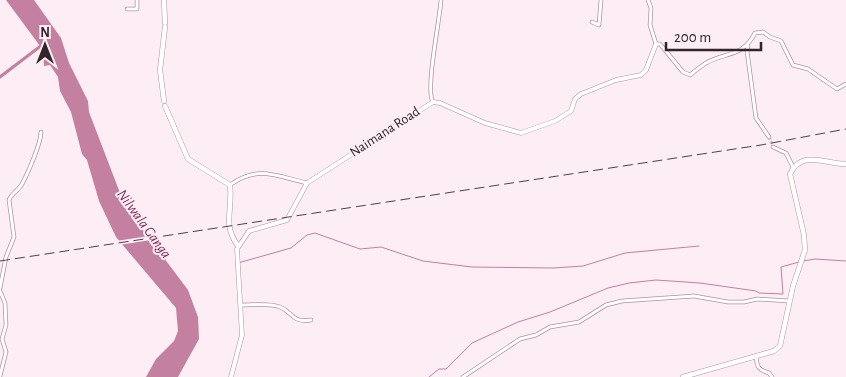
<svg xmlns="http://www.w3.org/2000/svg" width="846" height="377" font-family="'Alegreya Sans',sans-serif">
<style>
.water{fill:#c380a0}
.pier{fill:#fdedf4}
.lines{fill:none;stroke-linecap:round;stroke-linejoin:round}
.stream{stroke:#c380a0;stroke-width:1}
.canal{stroke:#c380a0;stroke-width:3}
.minor-tunnel{stroke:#d4c5cc;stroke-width:3;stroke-dasharray:3 1.5;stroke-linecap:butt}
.minor-casing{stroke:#b391a0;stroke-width:4.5}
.tertiary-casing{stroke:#b391a0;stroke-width:5}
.secondary-casing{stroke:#b391a0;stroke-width:5.5}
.minor{stroke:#fff;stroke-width:3}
.tertiary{stroke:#fff;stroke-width:4}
.secondary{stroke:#fff;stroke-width:4.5}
.rail{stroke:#4e4147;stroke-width:1;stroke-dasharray:10 5;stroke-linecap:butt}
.labels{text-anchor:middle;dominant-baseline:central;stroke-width:4;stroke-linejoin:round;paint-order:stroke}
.street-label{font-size:14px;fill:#31242a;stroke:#fdedf4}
.water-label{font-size:15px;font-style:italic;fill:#802f5b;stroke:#fdedf4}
</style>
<rect width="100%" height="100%" fill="#fdedf4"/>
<path class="water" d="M6 0H34L61 38 69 63 88 101 89 112 125 206 188 290 198 317 199 339 178 377H146L156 359 174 341 178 331 176 308 116 237 99 201 87 160 82 154 71 112 60 91 58 77 50 65 44 66 43 50Z"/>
<path class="pier" d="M149 236 151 240 119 245 116 241Z"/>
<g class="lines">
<path class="stream" d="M803 261 815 259 846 261
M238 263 291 248 307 235 315 233 360 249 381 247 423 261 472 267 553 268 583 266 625 253 699 246
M429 377 439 369H446L472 343 518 322 550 312 608 288 629 283 656 280 700 283 756 291 759 293 783 294 781 267 799 262"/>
<path class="canal" d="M0 77 42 45"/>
<path class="minor-tunnel" d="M769 137 773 147"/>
<g class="minor-casing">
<path id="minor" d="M648 0 651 8 650 25 656 44H660L683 72 690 75C695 71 700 67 706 63 726 52 743 57 755 33L763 32 770 37 781 41 793 65 808 69 837 89 846 84
M127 9H137V0
M592 22 599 25 601 0
M748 46 747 51 756 118 769 137
M433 102C425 90 440 19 441 0
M773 147 786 153 793 167
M230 185C257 165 276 176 307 183
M0 288 6 257 14 237 9 200C12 193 19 190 22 184 28 173 41 143 41 132
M0 291 5 303 6 325 2 339 6 352 0 376
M241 305C253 305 269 303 280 307 293 312 291 323 311 320
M756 356C757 367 758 370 769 373L772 377
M463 377 520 339 536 335 550 327 579 322 606 305 622 301 694 296 728 302H744L757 299 789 301"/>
</g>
<g class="tertiary-casing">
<path id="tertiary" d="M231 377 242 335 237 249 249 231 287 220 307 183 433 102 440 103 485 123 521 133 555 121 571 111 575 99 581 94 616 80 641 75 646 70 656 44"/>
</g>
<g class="secondary-casing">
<path id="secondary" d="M164 0 165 23
M164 101 160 70 165 27
M165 106 188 159 230 185C233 211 222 224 238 246
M683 377 774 351 780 346 793 286 805 250 804 235 790 174C802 149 825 164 846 164"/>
</g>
<use href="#minor" class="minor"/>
<use href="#tertiary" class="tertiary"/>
<use href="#secondary" class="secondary"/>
<path class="rail" d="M0 261 761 145 846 129"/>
</g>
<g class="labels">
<g class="street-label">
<text transform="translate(385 132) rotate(-33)">Naimana Road</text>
</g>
<g class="water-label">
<text transform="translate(144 224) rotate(54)">Nilwala Ganga</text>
</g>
</g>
<g transform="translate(45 45)" stroke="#fdedf4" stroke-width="4" paint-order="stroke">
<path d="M0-4L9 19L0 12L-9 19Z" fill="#31242a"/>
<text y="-8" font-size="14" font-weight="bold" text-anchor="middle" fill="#31242a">N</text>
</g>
<path d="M666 42v8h95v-8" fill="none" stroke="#31242a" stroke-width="2.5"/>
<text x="674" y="42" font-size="15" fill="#31242a" stroke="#fdedf4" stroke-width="4" paint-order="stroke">200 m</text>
</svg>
